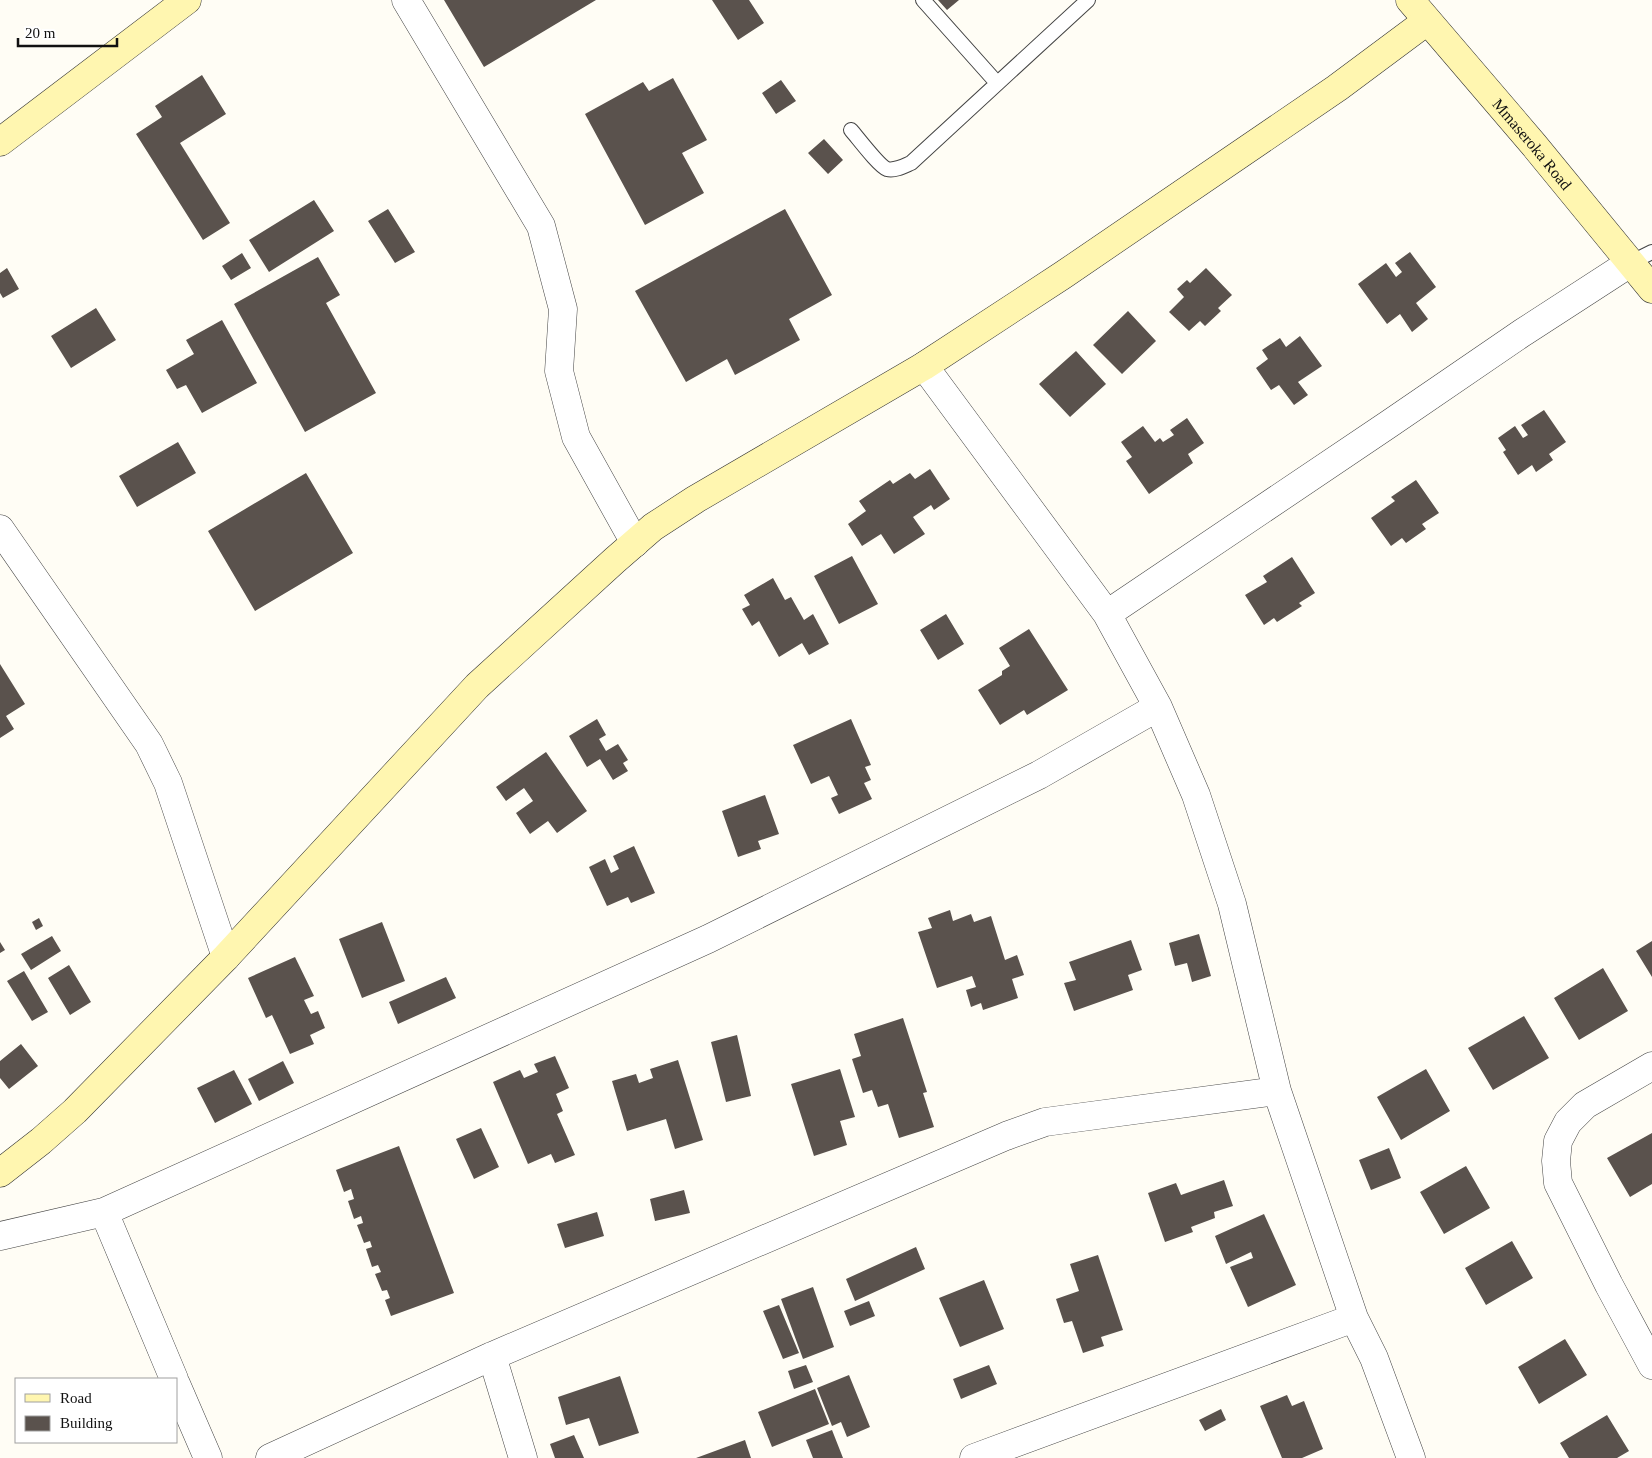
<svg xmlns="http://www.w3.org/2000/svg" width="1652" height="1458" font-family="Georgia,serif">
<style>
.building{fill:#5a524d}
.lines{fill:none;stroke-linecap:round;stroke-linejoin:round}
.lane-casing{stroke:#444;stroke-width:16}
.street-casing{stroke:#444;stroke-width:29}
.secondary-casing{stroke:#333;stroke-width:29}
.lane{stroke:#fff;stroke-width:14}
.street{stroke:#fff;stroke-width:28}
.secondary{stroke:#fff6b0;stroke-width:28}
.labels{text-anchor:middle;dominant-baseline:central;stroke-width:5;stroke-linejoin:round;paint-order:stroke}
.street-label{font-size:16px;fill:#111;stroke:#fff}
</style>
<rect width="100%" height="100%" fill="#fffdf5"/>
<path class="building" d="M444 0H596L484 67Z
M712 0H749L764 23 738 40Z
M938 0H959L947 10Z
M202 75 226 114 180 143 230 223 203 240 136 134 162 117 155 106Z
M673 78 707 140 682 153 704 193 645 225 585 114 643 82 649 91Z
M781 80 796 101 776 114 762 93Z
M824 139 843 160 828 174 808 153Z
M314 200 334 231 269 272 249 240Z
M388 209 415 252 395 263 368 221Z
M785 209 832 295 789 319 800 340 735 375 727 359 686 382 635 291Z
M1410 252 1436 287 1416 303 1428 319 1412 332 1400 314 1387 324 1358 284 1386 263 1396 277 1402 272 1395 263Z
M242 253 251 268 231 280 222 266Z
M318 257 340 295 326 303 376 393 305 432 234 304Z
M7 268 19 289 3 298 0 293V273Z
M1206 268 1232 295 1218 308 1221 311 1205 326 1200 321 1189 331 1169 312 1184 297 1177 289 1187 280 1190 283Z
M96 308 116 340 71 368 51 336Z
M1128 311 1156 341 1122 374 1093 345Z
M222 320 257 383 202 413 186 385 177 389 166 370 194 354 186 340Z
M1300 336 1322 366 1298 382 1308 395 1294 405 1279 385 1271 390 1256 368 1268 359 1262 350 1280 338 1286 347Z
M1076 351 1106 384 1070 417 1039 384Z
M1544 410 1566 442 1549 454 1553 460 1536 472 1532 465 1518 475 1503 452 1506 450 1498 438 1515 426 1523 438 1528 435 1521 425Z
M1187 418 1204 443 1188 454 1193 463 1149 494 1126 461 1132 457 1121 442 1143 426 1155 442 1160 438 1163 442 1174 435 1170 430Z
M178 442 196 473 137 507 119 476Z
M930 469 950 499 934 510 931 505 913 517 925 534 894 554 881 534 862 546 848 524 866 511 859 501 890 480 893 484 910 473 915 479Z
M306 473 353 553 255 611 208 531Z
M1416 480 1439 513 1422 524 1426 529 1406 543 1402 538 1391 546 1371 518 1395 501 1391 497Z
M852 556 878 604 839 624 814 576Z
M1292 557 1315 593 1299 603 1302 606 1277 622 1274 618 1264 625 1245 595 1267 582 1263 576Z
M773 578 785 600 791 597 804 620 813 614 829 644 809 655 802 643 779 657 759 621 752 626 742 609 750 605 744 595Z
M946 614 964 644 938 660 920 630Z
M1029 629 1068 690 1027 715 1024 710 1000 725 978 690 1002 675V671L1010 666 999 648Z
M0 664 25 704 6 716 14 729 0 738Z
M597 719 606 735 599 739 606 751 618 744 628 760 623 763 628 771 613 780 600 759 587 767 569 736Z
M851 719 871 765 865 767 871 780 864 783 872 799 839 814 831 798 838 795 829 776 811 784 793 745Z
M546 752 587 811 557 833 548 821 530 834 516 813 533 801 524 788 506 801 496 787Z
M765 795 779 834 758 841 761 849 738 857 722 811Z
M634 846 655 893 631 903 628 897 607 906 589 867 605 859 611 873 619 869 613 856Z
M950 910 953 921 971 914 974 922 991 916 1005 960 1017 955 1024 975 1012 979 1018 998 983 1010 981 1003 971 1007 966 990 976 987 972 976 937 988 918 932 932 928 928 918Z
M39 918 43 926 36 930 32 922Z
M382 922 405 981 362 998 339 939Z
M1199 934 1211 976 1192 982 1187 963 1175 966 1169 943Z
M52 936 61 951 31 970 21 954Z
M1131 940 1142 970 1128 975 1133 990 1074 1011 1064 983 1076 980 1069 962Z
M1652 941V977L1636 951Z
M0 942 5 950 0 953Z
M295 957 314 996 304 1000 311 1014 318 1011 325 1028 310 1035 314 1044 290 1054 272 1015 266 1018 248 978Z
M69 965 91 1002 70 1015 48 978Z
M1603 968 1628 1011 1579 1040 1554 998Z
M24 971 48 1012 32 1021 7 981Z
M446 977 456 998 398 1024 389 1002Z
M1524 1016 1549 1058 1493 1090 1468 1048Z
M903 1018 927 1092 923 1093 934 1127 899 1138 888 1104 878 1107 872 1090 863 1093 852 1059 861 1056 854 1034Z
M737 1035 751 1096 726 1102 711 1042Z
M21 1044 38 1066 9 1089 0 1078V1061Z
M555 1056 569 1088 556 1094 563 1111 557 1114 575 1155 555 1163 551 1154 528 1164 493 1082 520 1070 524 1078 538 1072 534 1064Z
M678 1060 703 1140 675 1149 666 1119 627 1131 612 1081 636 1074 639 1083 653 1078 650 1069Z
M283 1061 294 1083 259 1101 248 1079Z
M840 1069 855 1117 840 1121 847 1145 814 1156 791 1084Z
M1426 1069 1450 1111 1401 1140 1377 1097Z
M234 1070 252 1104 215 1123 197 1088Z
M481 1128 499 1167 474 1179 456 1139Z
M1652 1133V1184L1630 1197 1607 1158Z
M399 1146 454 1293 391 1316 385 1300 390 1298 387 1290 382 1291 375 1274 381 1272 378 1265 372 1267 366 1249 372 1247 370 1241 364 1243 357 1225 363 1223 361 1216 354 1219 348 1201 354 1199 351 1189 344 1192 336 1170Z
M1389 1148 1401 1178 1371 1190 1359 1160Z
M1466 1166 1490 1208 1444 1234 1420 1192Z
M1224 1180 1233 1206 1214 1212 1215 1218 1191 1227 1193 1232 1165 1242 1148 1193 1176 1183 1181 1195Z
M684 1190 690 1213 655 1221 650 1199Z
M597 1212 604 1236 565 1248 557 1224Z
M1264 1214 1296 1285 1248 1307 1230 1267 1253 1258 1251 1252 1226 1264 1215 1236Z
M1512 1241 1533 1278 1486 1305 1465 1268Z
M916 1247 925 1269 855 1301 846 1279Z
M1098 1255 1123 1330 1101 1337 1104 1346 1083 1353 1072 1321 1064 1323 1056 1299 1079 1291 1070 1264Z
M984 1280 1004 1329 960 1347 939 1298Z
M813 1287 834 1347 803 1359 781 1299Z
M869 1301 875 1316 850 1326 844 1311Z
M779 1305 799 1353 783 1359 763 1311Z
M1565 1339 1587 1375 1539 1404 1518 1367Z
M806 1365 813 1382 794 1389 788 1371Z
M989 1365 997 1384 961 1399 953 1379Z
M849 1375 870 1427 847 1437 841 1422 832 1426 817 1388Z
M620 1376 639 1433 599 1446 589 1418 566 1425 558 1397Z
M815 1389 829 1424 772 1447 758 1412Z
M1287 1395 1292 1406 1304 1401 1323 1449 1302 1458H1282L1260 1406Z
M1221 1409 1226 1420 1205 1431 1199 1420Z
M1607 1415 1629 1451 1617 1458H1569L1560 1443Z
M832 1430 843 1458H813L806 1440Z
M574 1435 584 1458H555L550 1444Z
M745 1440 751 1458H696Z"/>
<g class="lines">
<g class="lane-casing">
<path id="lane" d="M923 0 997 83
M851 130C858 138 879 166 887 169 895 171 904 166 911 163L1088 0
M1630 263 1652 252"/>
</g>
<g class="street-casing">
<path id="street" d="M406 0 541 226 563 309 559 371 576 437 635 543
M924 366 1107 614 1158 707 1196 795 1232 904 1277 1091 1354 1318 1374 1358 1411 1458
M0 529 149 744 168 783 226 957
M1107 614 1389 424 1522 333 1630 263
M1652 1066 1585 1105 1568 1122 1558 1141 1556 1161 1558 1183 1609 1285 1652 1365
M104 1212 174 1379
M0 1236 104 1212 708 939 1039 775 1158 707
M492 1356 523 1458
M176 1384 208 1458
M270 1458 492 1356 1006 1136 1045 1122 1277 1091
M974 1458 1354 1318"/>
</g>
<g class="secondary-casing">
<g id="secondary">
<path id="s1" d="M1410 0 1534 145 1652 289"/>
<path d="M0 142 187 0"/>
<path d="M0 1173 41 1141 75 1111 226 957 477 686 615 560 653 527 696 499 924 366 1063 275 1337 88 1427 21"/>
</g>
</g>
<use href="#lane" class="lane"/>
<use href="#street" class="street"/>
<use href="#secondary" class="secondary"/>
</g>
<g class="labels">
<g class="street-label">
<text stroke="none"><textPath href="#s1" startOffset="189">Mmaseroka Road</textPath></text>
</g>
</g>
<rect x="15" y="1378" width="162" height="65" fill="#ffffff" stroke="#a0a0a0"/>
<rect x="25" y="1394" width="25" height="8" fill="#fff6b0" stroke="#a0a0a0"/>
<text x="60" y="1403" font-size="15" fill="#111111">Road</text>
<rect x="25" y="1416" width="25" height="15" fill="#5a524d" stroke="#a0a0a0"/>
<text x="60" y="1428" font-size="15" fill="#111111">Building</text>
<path d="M18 38v8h99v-8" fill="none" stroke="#111111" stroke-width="2.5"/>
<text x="25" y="38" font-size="15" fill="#111111" stroke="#ffffff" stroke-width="4" paint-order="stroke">20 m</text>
</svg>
